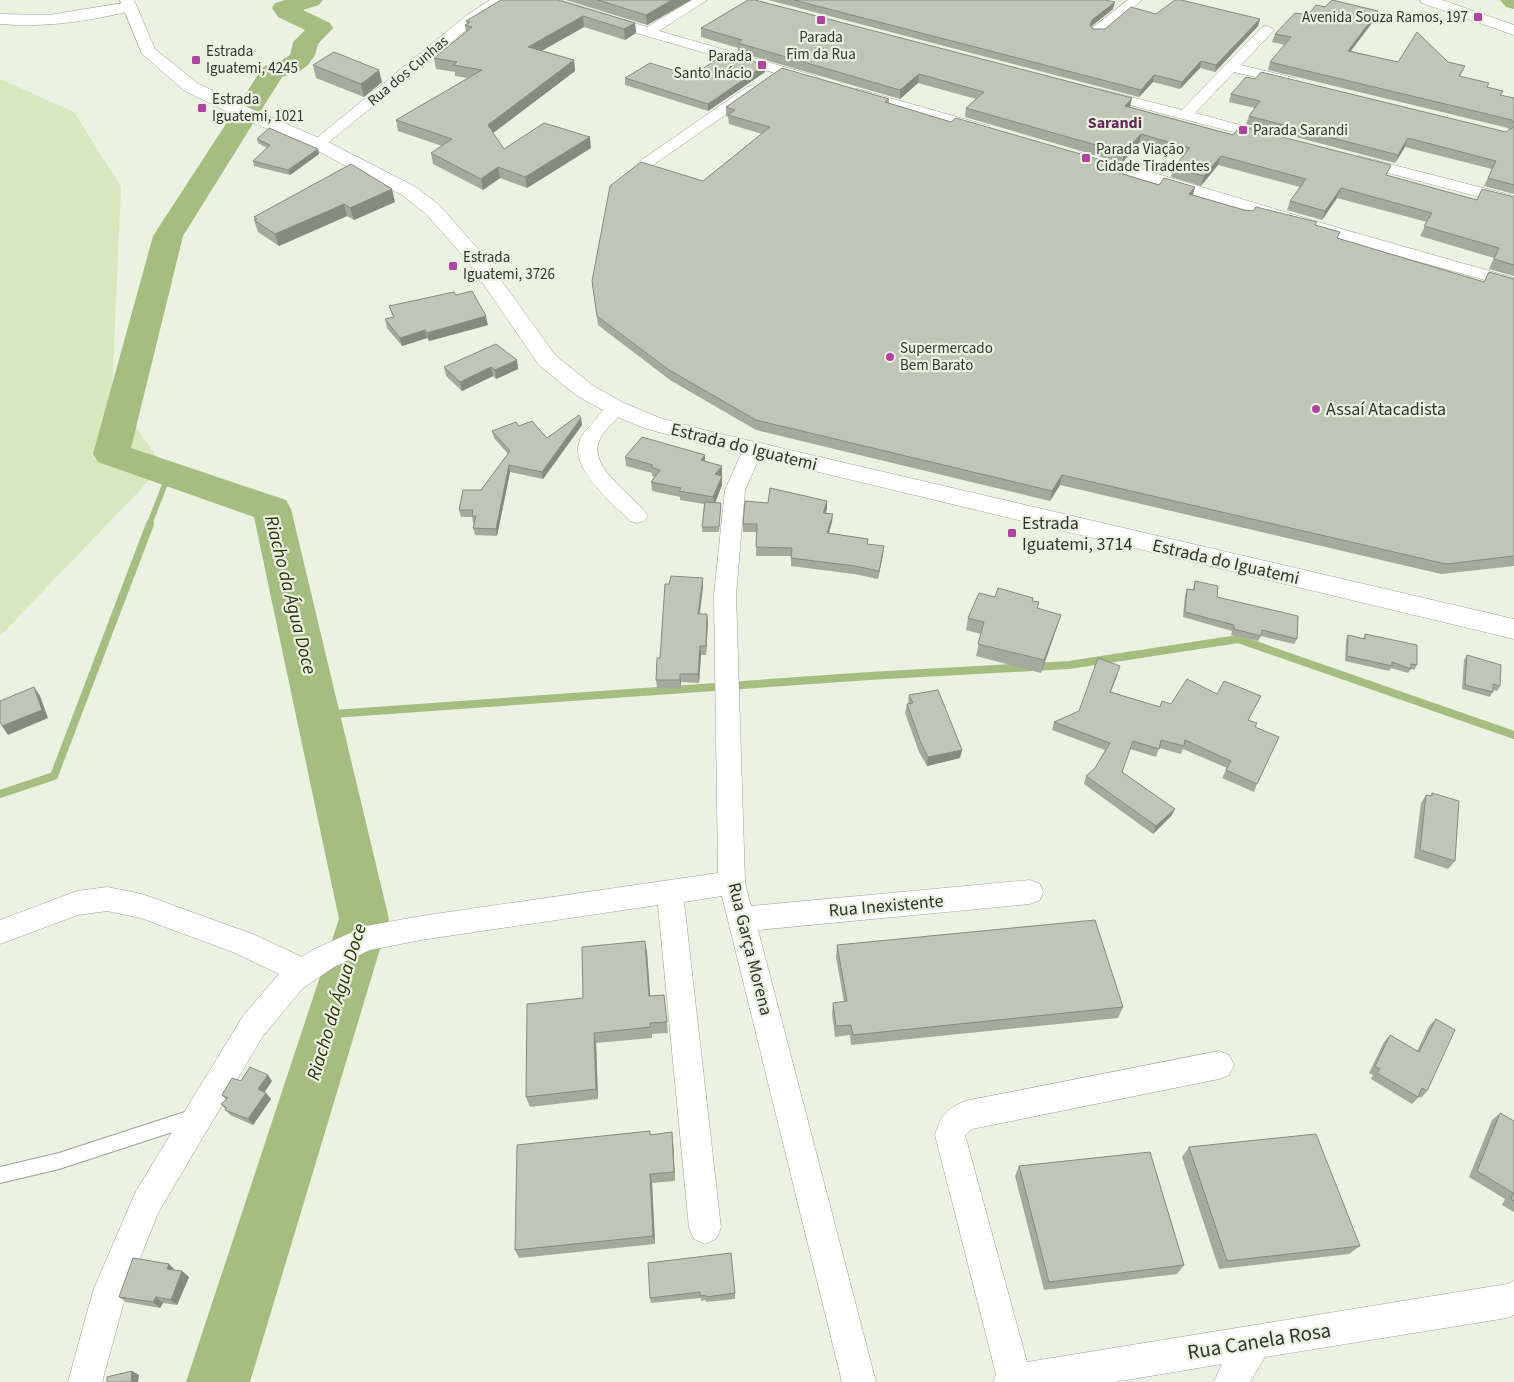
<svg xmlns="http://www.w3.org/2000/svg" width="1514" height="1382" font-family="'Source Sans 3',sans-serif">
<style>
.green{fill:#d8e8be}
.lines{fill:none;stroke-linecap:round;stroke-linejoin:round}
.stream-far1{stroke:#a6bd81;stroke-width:5.5}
.stream{stroke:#a6bd81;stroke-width:8}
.river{fill:#a6bd81;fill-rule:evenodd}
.lane-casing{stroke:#9ba193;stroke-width:2}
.street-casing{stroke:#9ba193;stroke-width:1}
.secondary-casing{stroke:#9ba193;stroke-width:1}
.primary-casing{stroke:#9ba193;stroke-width:1}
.lane{fill:#fff;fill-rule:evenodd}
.street{fill:#fff;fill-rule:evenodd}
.secondary{fill:#fff;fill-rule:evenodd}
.primary{fill:#fff;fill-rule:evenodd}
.wall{fill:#a5aa9d}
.shaded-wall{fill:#868b80}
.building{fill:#c0c6b7;stroke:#868b80}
.poi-dot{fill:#b2429f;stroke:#ecf2e2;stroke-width:2}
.labels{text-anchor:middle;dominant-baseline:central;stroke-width:4.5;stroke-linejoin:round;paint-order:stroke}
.far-poi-label{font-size:15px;fill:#33352f;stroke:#ecf2e2;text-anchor:start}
.far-street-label{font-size:15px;fill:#33352f;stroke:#ecf2e2}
.far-quarter-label{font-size:16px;font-weight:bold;fill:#612a57;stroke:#ecf2e2}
.poi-label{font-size:18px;fill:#33352f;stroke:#ecf2e2;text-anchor:start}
.street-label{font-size:18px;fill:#33352f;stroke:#ecf2e2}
.water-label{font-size:19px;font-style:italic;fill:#273507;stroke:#ecf2e2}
.near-street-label{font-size:21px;fill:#33352f;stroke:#ecf2e2}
</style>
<rect width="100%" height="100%" fill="#ecf2e2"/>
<path class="green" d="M0 79 74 112 121 187 112 393 163 466 0 636Z"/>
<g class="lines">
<path class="stream-far1" d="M149 525 169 474"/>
<path class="stream" d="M319 715 869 676 1069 665 1238 639 1514 735
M0 794 54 776 150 524"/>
<path class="river" d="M285 0H323L319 5 303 10 330 23 333 28 318 44 315 55 308 65 300 71 282 77 183 236 131 448 286 500 291 509 389 919 250 1382H186L339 919 254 517 98 462 93 454 153 236 263 67 282 60 290 55 293 42 305 30 278 17 272 8 275 3Z
M1500 0H1514V9L1506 7Z"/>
<g class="lane-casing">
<path id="lane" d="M194 1109 200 1111 202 1117 200 1123 194 1125 59 1169 0 1183V1167L59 1153Z"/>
</g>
<g class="street-casing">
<path id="street" d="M490 0H505L477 21 323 147H313L310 144 313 141 467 15Z
M541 0H560L647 27 692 0H707L659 31 816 76 818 79 816 82H806L643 35 542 3Z
M1128 0H1142L1102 34H1092L1090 31 1092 28Z
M1267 26 1274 30 1241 65 1295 78 1297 81 1295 84 1290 85 1234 72 1195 113 1274 134 1277 137 1274 140H1264L1095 96 1093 93 1095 90 1100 89 1182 110 1262 27Z
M752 86 757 87 759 90 757 93 650 167H640L637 164 640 161 747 87Z
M858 89 989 126 991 129 989 132 984 133 853 96 851 93 853 90Z
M1084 152 1342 229 1514 278V288L1330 237 1079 160 1076 157 1079 154Z
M1359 156 1514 196V206L1354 164 1351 161 1354 158Z
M616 402 623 404 626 408C618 419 604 429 599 441 588 468 635 496 648 516L644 521 637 523 630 521C613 503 568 468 580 440 582 434 587 429 591 425 599 416 605 405 616 402Z
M753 444 760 445 763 450 745 490 736 595 745 883 751 906 1030 880 1040 884 1043 892 1040 900 1030 904 758 930 876 1382H842L722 896 684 902 721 1228 716 1239 705 1244 694 1239 689 1228 658 905 421 940 370 950 334 967 303 988 263 1036 158 1213 127 1291 102 1382H68L93 1291 136 1191 243 1016 279 974 235 953 141 918 107 911 78 915 0 944V920L77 891 107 887 142 894 255 935 302 957 314 949 366 926 421 916 718 873 714 595 725 490 743 450 746 445Z
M1219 1051 1229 1055 1234 1065 1229 1075 1219 1079 972 1129 965 1135 1027 1362 1507 1284 1514 1281V1315L1507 1318 1265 1357 1250 1382H1214L1222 1364 1115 1382H993L996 1374 935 1135C941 1116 946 1109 965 1101Z"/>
</g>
<g class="secondary-casing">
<path id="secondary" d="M1420 0H1442L1514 25V35L1422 3Z
M129 2 134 4 137 7 134 10C91 21 45 28 0 24V14L49 15Z"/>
</g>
<g class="primary-casing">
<path id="primary" d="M120 0H134L155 49 197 83 240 104 324 140 416 187 439 205 480 251 555 355 592 385 624 403 660 418 704 430 1514 619V639L702 444 644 428 608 413 576 395 539 365 466 259 425 213 402 195 312 148 228 112 185 91 142 54Z"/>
</g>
<use href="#lane" class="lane"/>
<use href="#street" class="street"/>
<use href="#secondary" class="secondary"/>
<use href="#primary" class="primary"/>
</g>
<path class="wall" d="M501 0 635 23 636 33 625 40 584 27 541 51 574 60 575 71 493 133 504 149 591 148 527 188 500 178 483 190 433 164 431 153 442 146 398 131 396 120 468 78 455 76V72L436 69 434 58 466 32 465 25 467 24 466 21Z
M566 0H691L647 25Z
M768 0H1105L1113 9 1091 27 1093 29H1105L1156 14 1260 19 1258 26 1215 72 1200 68 1180 89 1153 82 1139 97Z
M1325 7 1378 11 1375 19 1351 51 1398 62H1448L1465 66 1460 76 1488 87 1503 91 1501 95 1514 98V194L1484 186 1492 169 1405 147 1395 163 1246 124 1249 116 1255 108 1229 102 1231 94 1506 132 1509 130 1508 128 1268 70 1270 62 1285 45 1272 42 1275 34 1308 15Z
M701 28 1130 107 1477 200 1514 197V276L1489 269 1494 258 1420 236 1427 222 1337 198 1322 220 1287 210 1290 201 1300 187 1218 165 1201 186 1171 177 1173 168 1184 156 1139 143 1122 163 965 117 966 108 976 99 918 83 900 99 738 52V48L701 37Z
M313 65 382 82 364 97 316 78Z
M765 65V72L708 111 625 85V78L692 76Z
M889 99V103L951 122 1115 164 1113 171 1159 185 1195 187 1193 195 1244 210 1316 225 1337 238 1484 282 1489 272 1514 279V566L1441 574 1060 485 1050 501 756 430 670 380 598 325 592 281 703 181 762 134 729 124 728 117 726 116V107Z
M257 139 318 149 319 154 290 175 254 166 253 161 267 148 258 143Z
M351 164 395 202 354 220 347 216 279 246 258 232 254 220 255 219 254 217Z
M456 295 488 325 429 341 427 338 402 346 387 328 385 319 393 317 389 306Z
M517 360 518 369 496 379 493 376 462 391 446 376 444 367Z
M581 418 582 425 543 479 510 472 497 536 475 535 473 528 474 523H473L472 517H461L459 510 481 490 508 454 494 438 492 431 519 426 547 438Z
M625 457 705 461 722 475V485L715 502 721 507 719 532H702L704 504 680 500V497L652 491 651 482 655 477 652 476V473L626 466Z
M827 501V509L825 513 832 522 829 533 868 539 867 544 884 546 878 579 854 574 791 566V556H756L757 532H743V524L768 503Z
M703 578V587L700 614 708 622 706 655H701L699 683 681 682 680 689 657 688 656 680 660 658Z
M1195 581 1217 597 1297 639 1294 644 1261 636 1258 641 1231 635 1232 631 1183 617 1185 595 1187 589 1193 590Z
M995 597 1033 601 1039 602 1037 608 1061 615 1057 627 1041 673 976 656 981 634 966 630 968 618Z
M1365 634 1417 665 1414 670 1411 669 1408 673 1391 668 1389 671 1345 661 1346 640 1348 635 1363 639Z
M1467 655 1500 686 1497 691 1493 690V692L1490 697 1462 689 1464 660Z
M1118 674 1111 692 1159 707 1171 704 1249 720 1255 727 1257 784 1254 792 1222 778 1227 768 1183 749 1181 754 1159 748 1156 757 1130 749 1122 772 1175 809 1171 816 1153 834 1084 784 1086 776 1095 768 1105 750 1052 730 1054 722 1079 711Z
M909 695 960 758 927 766 919 752 905 713 907 704H908Z
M1432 793 1455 861 1448 869 1414 858 1421 803 1426 795 1430 796Z
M837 945 1123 1007 1118 1018 851 1045 850 1035 835 1037 832 1014 833 1003 844 1002 836 957Z
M647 952 650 996 664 995 668 1033 652 1034V1038L596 1043 598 1099 530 1107 526 1097 583 998Z
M1436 1019 1427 1091 1421 1098 1419 1097 1412 1104 1371 1079 1373 1075 1369 1073 1384 1042 1390 1035 1417 1051 1429 1026Z
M241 1081H272L265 1092 266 1093 271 1099 253 1125 230 1115 221 1104 226 1100 222 1095Z
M1500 1113 1514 1121V1212L1502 1205 1505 1199 1469 1177 1492 1120Z
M650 1135 673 1142 675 1181 652 1183 655 1244 519 1258 515 1250Z
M1189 1147 1360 1246 1349 1254 1219 1269 1182 1157Z
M1019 1166 1184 1265 1177 1274 1044 1290 1015 1176Z
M648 1263 735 1293V1299L706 1302V1300L701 1301V1298L651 1303 650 1298Z
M175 1270 182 1271 189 1277 177 1305 163 1303 160 1308 126 1302 119 1297Z"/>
<path class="shaded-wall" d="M672 0H691L647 25 646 15Z
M1115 2 1113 9 1090 27V25L1092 20Z
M1378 11 1375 19 1345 58 1348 51Z
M583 16 584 27 529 58 528 47Z
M1260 19 1258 26 1215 72 1216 65Z
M635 23 636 33 625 40 624 29Z
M574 60 575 71 489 136 488 125Z
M1201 61 1200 68 1180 89 1182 82Z
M765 65V72L708 111V104Z
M379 70 382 82 364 97 361 84Z
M919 74 918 83 900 99V90Z
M1154 75 1153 82 1139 97 1141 90Z
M1132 98 1130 107 1125 106Z
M1141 134 1139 143 1122 163 1124 153Z
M590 137 591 148 527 188 525 177Z
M1408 138 1405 147 1395 163 1398 155Z
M318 149 319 154 290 175 288 170Z
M1221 156 1218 165 1201 186 1204 176Z
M1115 164 1112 173 1109 170Z
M498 167 500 178 483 190 481 179Z
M1195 187 1192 196 1189 194Z
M1341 188 1337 198 1322 220 1325 211Z
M392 189 395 202 354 220 350 208Z
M344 204 347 216 279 246 275 234Z
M486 316 488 325 429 341 427 333Z
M425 330 427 338 402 346 400 338Z
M517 360 518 369 496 379 495 370Z
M491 367 493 376 462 391 460 382Z
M581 418 582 425 543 479 542 472Z
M705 455V464L701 460Z
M509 465 510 472 497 536 496 529Z
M722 466V475L716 483 715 474Z
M1062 475 1060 485 1050 501 1052 491Z
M722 476V485L714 506 713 497Z
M827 501V509L823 521V513Z
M833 514 832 522 826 541 827 533Z
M884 546 883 555 878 579 879 571Z
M703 578V587L698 622V614Z
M707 614 708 622 706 655V646Z
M1061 615 1057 627 1041 673 1044 660Z
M700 646 701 655 699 683 698 674Z
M680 674 681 682 680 689Z
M34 687 40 696 48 718 8 735 2 726Z
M962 750 960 758 927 766 928 757Z
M1175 809 1171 816 1153 834 1156 826Z
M645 941 647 952 651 1007 649 996Z
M594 1033 596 1043 598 1099 596 1089Z
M268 1075 272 1081 262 1095 258 1089Z
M266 1093 271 1099 253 1125 248 1119Z
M672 1132 673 1142 675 1181 674 1172Z
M650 1174 652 1183 655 1244 653 1236Z
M169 1264 175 1270 167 1269Z
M182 1271 189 1277 177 1305 171 1300Z
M156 1297 163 1303 160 1308 153 1302Z
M132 1371 139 1375 138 1382H131Z"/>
<path class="building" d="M501 0H558L635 23 624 29 583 16 528 47 574 60 488 125 504 149 544 123 590 137 525 177 498 167 481 179 431 153 452 139 396 120 482 70 453 65 457 62 434 58 472 27 465 25 470 22 466 21Z
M598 0H672L646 15Z
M748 0H755L1132 98 1125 106 1233 135 1240 126 1391 165 1386 175 1477 200 1482 189 1514 197V265L1494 259 1499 248 1424 226 1432 213 1341 188 1325 211 1290 201 1306 179 1221 156 1204 176 1173 168 1190 148 1141 134 1124 153 966 108 984 92 919 74 900 90 738 43 742 40 701 28Z
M794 0H1105L1115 2 1092 20 1090 25 1093 29H1105L1131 7 1156 14 1175 0H1181L1260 19 1216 65 1201 61 1182 82 1154 75 1141 90Z
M1332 0 1378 11 1348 51 1398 62 1417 32 1448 62 1465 66 1459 76 1489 83 1487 87 1503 91 1500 95 1514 98V123L1512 120 1270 62 1291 37 1275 34 1295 13 1308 15 1316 5 1325 7Z
M334 52 379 70 361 84 313 65Z
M726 53 765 65 708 104 625 78 650 63 692 76Z
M782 68 889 99 885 102 951 122 956 118 1115 164 1109 170 1159 185 1164 178 1195 187 1189 194 1244 210 1253 211 1256 207 1317 222 1315 225 1340 232 1337 238 1484 282 1489 272 1514 279V556L1446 564 1062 475 1052 491 756 420 669 370 597 316 592 281 610 186 641 162 703 181 770 127 728 115 735 110 726 107Z
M1261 72 1506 132 1514 127V185L1488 178 1496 161 1408 138 1398 155 1249 116 1260 101 1231 94 1246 77 1255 79Z
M269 128 318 149 288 170 253 161 270 145 257 139Z
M351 164 392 189 350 208 344 204 275 234 254 220 257 219 254 217Z
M472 291 486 316 427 333 425 330 400 338 385 319 394 317 389 306 454 292 456 295Z
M496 344 517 360 495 370 491 367 460 382 444 367Z
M579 415 581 418 542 472 509 465 496 529 473 528 476 516H472L473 510H459L463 490H481L510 451 492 431 516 422 519 426 532 421 547 438Z
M642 437 705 455 701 460 722 466 715 474 722 476 713 497 679 491 681 488 651 482 660 470 651 467 653 465 625 457Z
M770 488 827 501 823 513 833 514 827 533 868 539 867 544 884 546 879 571 855 566 791 558 792 548 756 547 757 524H743L745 501 768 503Z
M705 502 721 503 719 527H702Z
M671 576 703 578 698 614H707L706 646H700L698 674H680V680H656L657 658H660L665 584H669Z
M1195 581 1218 586 1217 597 1298 616 1297 639 1262 630 1261 636 1234 629V625L1185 612 1187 589 1194 590Z
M998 588 1033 598 1032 601 1039 602 1037 608 1061 615 1044 660 978 644 984 622 968 618 979 593 995 597Z
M1365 634 1417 645V665L1411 664V669L1392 662V666L1347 656 1348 635 1365 639Z
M1467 655 1501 665 1500 686 1493 684V692L1465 685Z
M1098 658 1120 666 1110 692 1160 707 1162 701 1171 704 1187 679 1217 694 1224 681 1261 696 1248 720 1257 723 1255 727 1279 737 1257 784 1226 770 1231 761 1185 740 1184 746 1161 740 1159 749 1133 741 1122 772 1175 809 1156 826 1086 776 1095 768 1110 743 1054 722 1079 711Z
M34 687 42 710 2 726 0 722V701Z
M938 690 962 750 928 757 921 743 907 704 913 703 909 695Z
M1432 793 1459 801 1455 861 1420 850 1426 795 1432 796Z
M1095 920 1123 1007 853 1035 851 1025 836 1026 833 1003 847 1001 837 945Z
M645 941 649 996 664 995 667 1022 650 1023 651 1027 594 1033 596 1089 526 1097 527 1004 583 998 582 947Z
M1436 1019 1455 1030 1427 1091 1422 1088 1418 1097 1377 1073 1380 1069 1375 1066 1390 1035 1419 1052Z
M250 1067 268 1075 258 1089 266 1093 248 1119 225 1110 227 1108 221 1104 228 1098 222 1095 232 1078 241 1081Z
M1500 1113 1514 1121V1201L1511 1199 1513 1193 1477 1171Z
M650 1131V1135L672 1132 674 1172 650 1174 653 1236 515 1250 517 1145Z
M1316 1134 1360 1246 1227 1261 1189 1147Z
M1150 1152 1184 1265 1049 1282 1019 1166Z
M731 1253 735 1293 706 1297V1295L700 1296V1292L650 1298 648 1263Z
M133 1258 169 1264 167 1269 182 1271 171 1300 156 1297 153 1302 119 1297Z
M132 1371 131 1382H107V1377Z"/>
<g class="poi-dot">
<rect x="1473" y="12" width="10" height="10" rx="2.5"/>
<rect x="816" y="15" width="10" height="10" rx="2.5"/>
<rect x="191" y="55" width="10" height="10" rx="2.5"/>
<rect x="757" y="60" width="10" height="10" rx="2.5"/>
<rect x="197" y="103" width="10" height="10" rx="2.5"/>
<rect x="1238" y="125" width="10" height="10" rx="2.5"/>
<rect x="1081" y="153" width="10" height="10" rx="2.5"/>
<rect x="448" y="261" width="10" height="10" rx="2.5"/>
<circle cx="890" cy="357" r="5"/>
<circle cx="1316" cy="409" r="5"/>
<rect x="1007" y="528" width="10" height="10" rx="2.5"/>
</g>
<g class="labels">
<g class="far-poi-label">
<text x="1468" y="17" text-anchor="end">Avenida Souza Ramos, 197</text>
<text x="821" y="37" text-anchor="middle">Parada<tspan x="821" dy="17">Fim da Rua</tspan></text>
<text x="206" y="51">Estrada<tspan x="206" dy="17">Iguatemi, 4245</tspan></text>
<text x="752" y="56" text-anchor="end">Parada<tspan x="752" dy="17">Santo Inácio</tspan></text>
<text x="212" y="99">Estrada<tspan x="212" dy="17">Iguatemi, 1021</tspan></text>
<text x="1253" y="130">Parada Sarandi</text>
<text x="1096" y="149">Parada Viação<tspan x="1096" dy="17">Cidade Tiradentes</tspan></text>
<text x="463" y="257">Estrada<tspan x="463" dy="17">Iguatemi, 3726</tspan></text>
<text x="900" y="348">Supermercado<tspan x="900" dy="17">Bem Barato</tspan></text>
</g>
<g class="far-street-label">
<text transform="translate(408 71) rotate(-40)">Rua dos Cunhas</text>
</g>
<g class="far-quarter-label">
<text x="1115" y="123">Sarandi</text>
</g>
<g class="poi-label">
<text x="1326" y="409">Assaí Atacadista</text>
<text x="1022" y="523">Estrada<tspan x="1022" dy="21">Iguatemi, 3714</tspan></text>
</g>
<g class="street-label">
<text transform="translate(744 447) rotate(14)">Estrada do Iguatemi</text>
<text transform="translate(1226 562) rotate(13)">Estrada do Iguatemi</text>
<text transform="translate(886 906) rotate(-5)">Rua Inexistente</text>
<text transform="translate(750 949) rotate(76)">Rua Garça Morena</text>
</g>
<g class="water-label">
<text transform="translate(290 595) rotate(76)">Riacho da Água Doce</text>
<text transform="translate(337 1002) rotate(-73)">Riacho da Água Doce</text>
</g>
<g class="near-street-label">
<text transform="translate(1259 1341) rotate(-9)">Rua Canela Rosa</text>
</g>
</g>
</svg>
